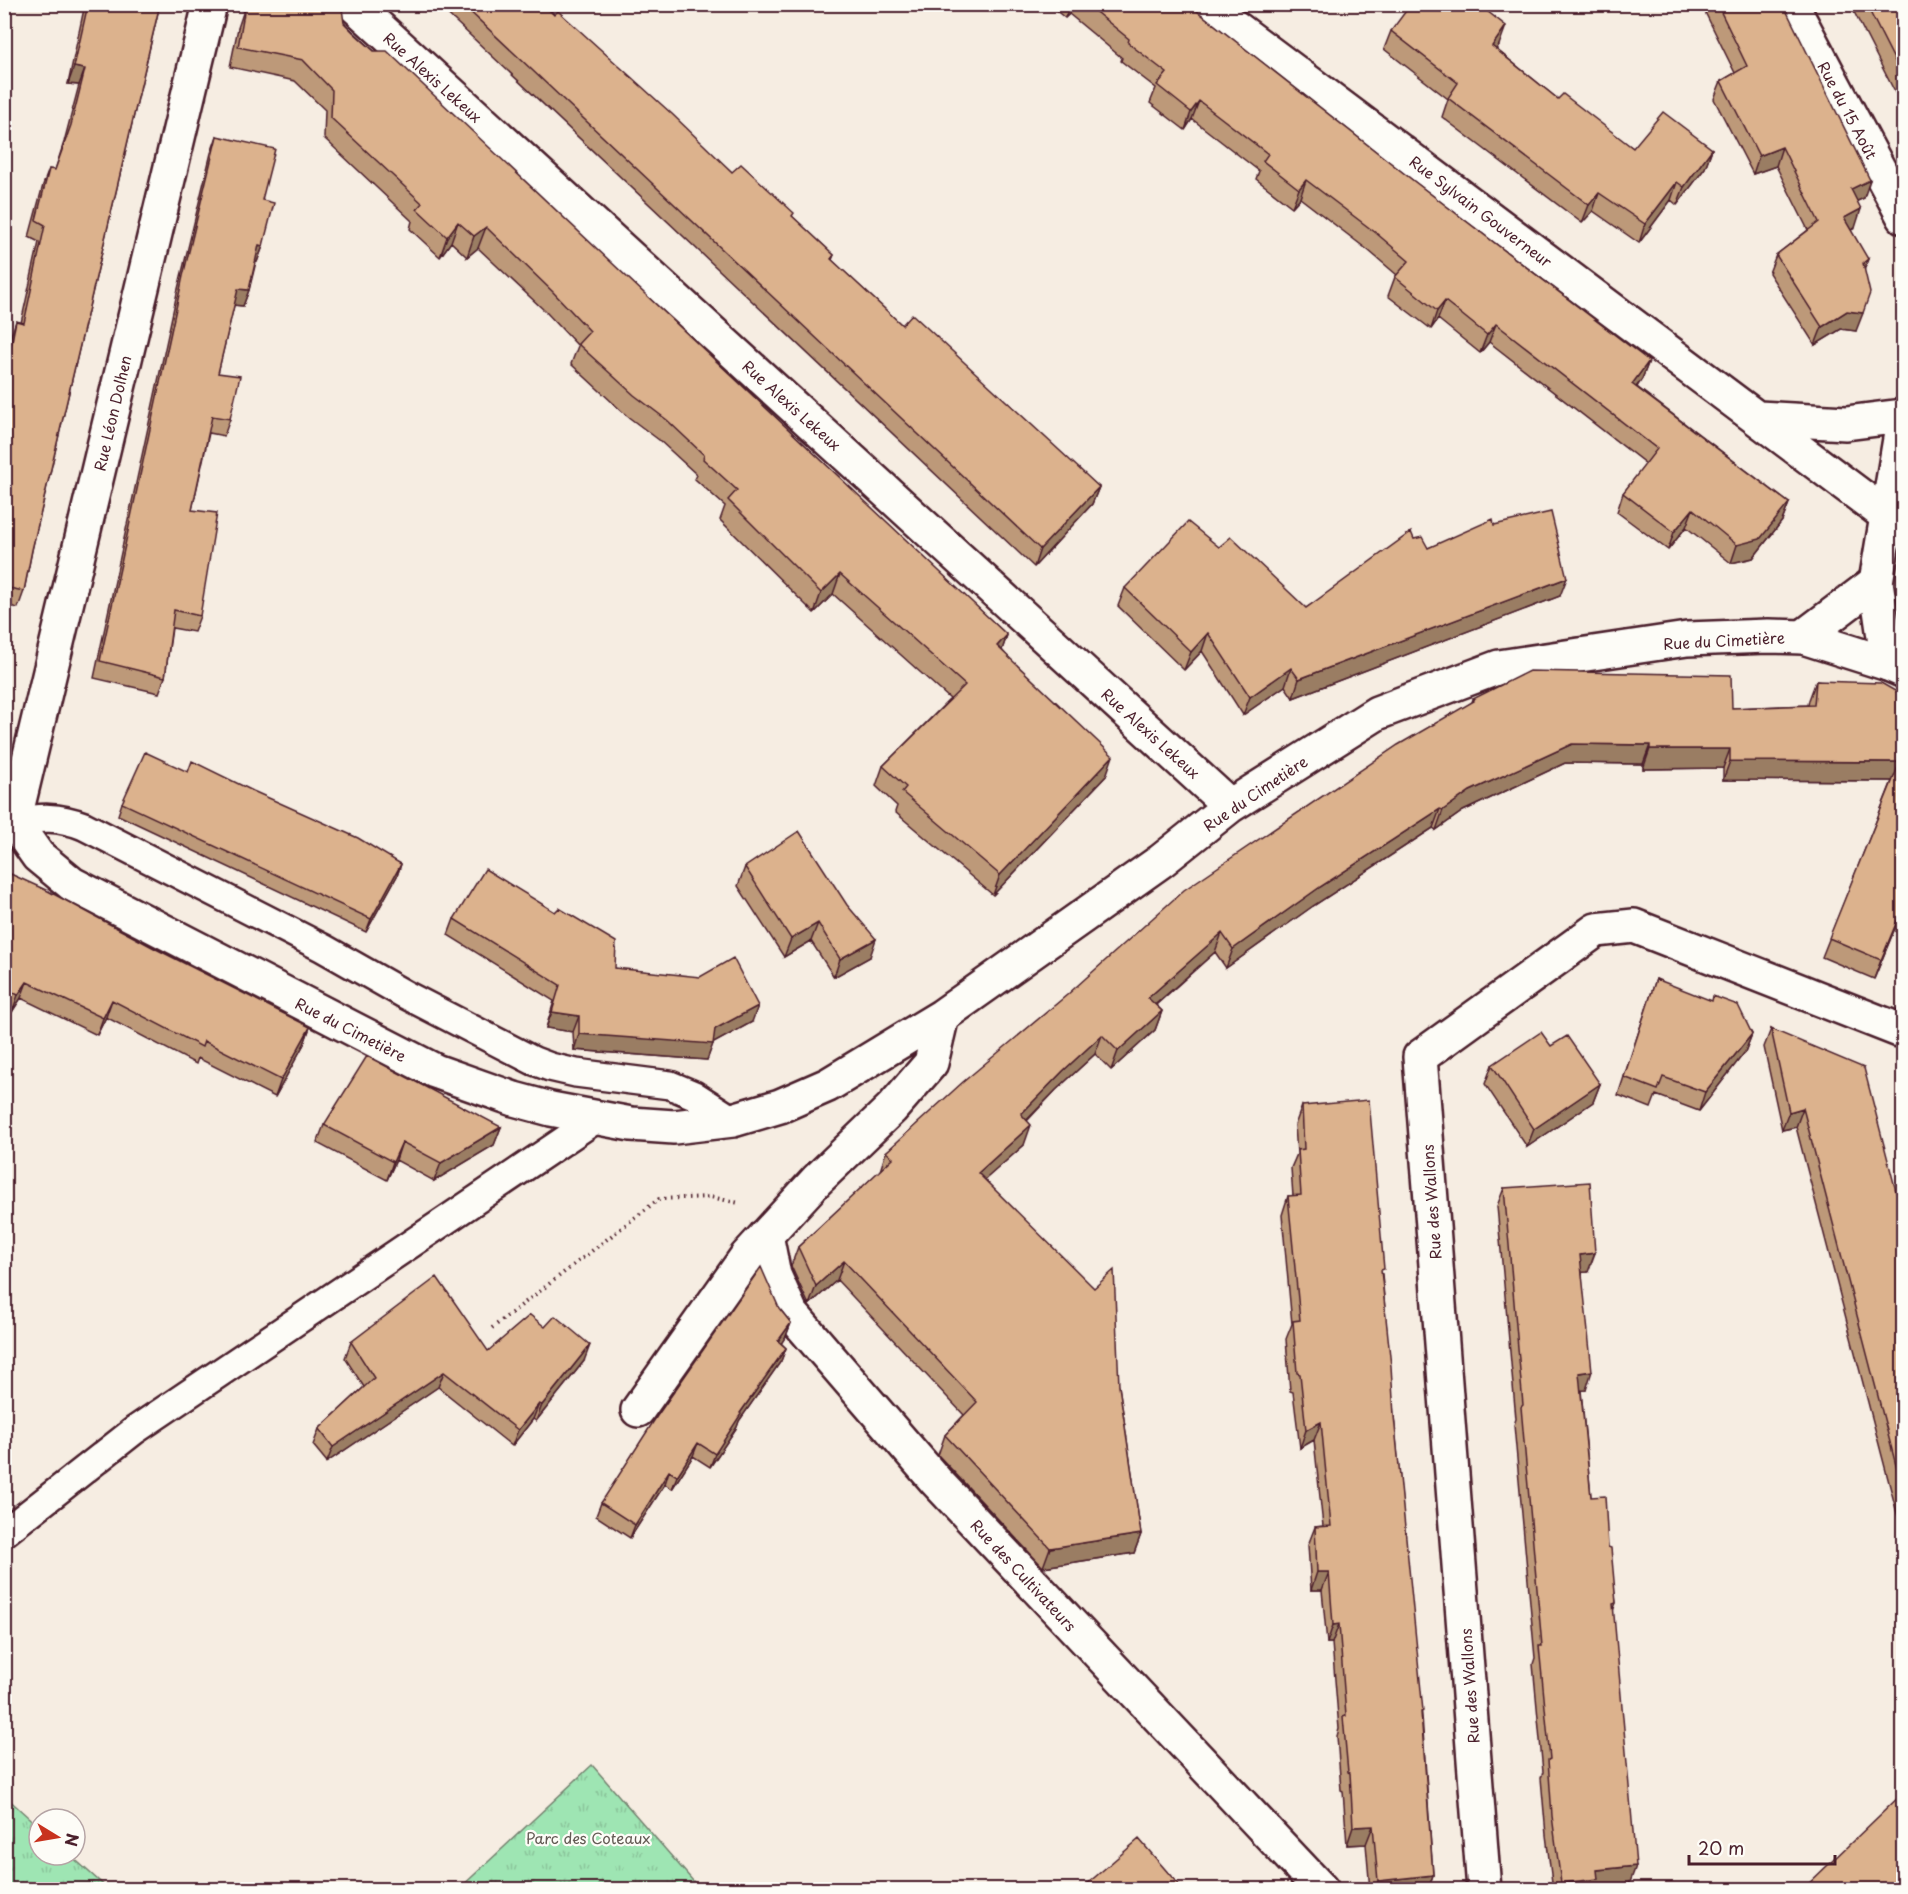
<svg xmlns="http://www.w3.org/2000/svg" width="1908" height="1894" font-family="'Playpen Sans',sans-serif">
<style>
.park{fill:url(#park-tufts);stroke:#74826f;stroke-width:1.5}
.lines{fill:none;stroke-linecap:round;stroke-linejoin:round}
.service-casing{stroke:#4a1f2b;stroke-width:32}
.minor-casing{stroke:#4a1f2b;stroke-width:38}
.tertiary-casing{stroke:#4a1f2b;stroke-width:38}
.path{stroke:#4a1f2b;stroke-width:4;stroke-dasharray:1.5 4.5;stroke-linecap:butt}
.service{stroke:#fdfcf7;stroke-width:27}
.minor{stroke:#fdfcf7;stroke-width:33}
.tertiary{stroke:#fdfcf7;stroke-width:33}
.wall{fill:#bd9979;stroke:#4a1f2b;stroke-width:1.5}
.shaded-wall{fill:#9a7d63;stroke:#4a1f2b;stroke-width:1.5}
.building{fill:#dcb28d;stroke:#4a1f2b;stroke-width:1.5}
.labels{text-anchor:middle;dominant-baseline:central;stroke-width:4.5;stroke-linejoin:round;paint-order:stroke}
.street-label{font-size:15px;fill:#4a1f2b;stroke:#fdfcf7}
.park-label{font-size:15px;fill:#635a54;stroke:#fdfcf7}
</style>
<defs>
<pattern id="park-tufts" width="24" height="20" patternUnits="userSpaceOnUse" patternTransform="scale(1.5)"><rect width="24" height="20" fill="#9ee5b3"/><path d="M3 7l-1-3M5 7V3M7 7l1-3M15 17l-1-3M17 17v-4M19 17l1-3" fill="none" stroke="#8ac49a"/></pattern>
</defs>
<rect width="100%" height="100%" fill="#f6ede2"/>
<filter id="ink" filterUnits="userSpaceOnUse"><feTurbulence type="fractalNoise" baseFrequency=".0167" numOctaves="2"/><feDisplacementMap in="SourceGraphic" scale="12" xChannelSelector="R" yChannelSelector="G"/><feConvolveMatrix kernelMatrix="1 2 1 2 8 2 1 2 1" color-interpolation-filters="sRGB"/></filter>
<g filter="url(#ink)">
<path class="park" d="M592 1765 700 1889H459Z
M5 1796 39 1827V1855H70L108 1889H5Z"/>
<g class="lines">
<g class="service-casing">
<path id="service" d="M14 822C41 817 58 816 84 826L323 948 404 994 534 1061 550 1067 576 1073 670 1085 694 1095 733 1120
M4 1533 135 1430 596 1119"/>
</g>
<g class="minor-casing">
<path id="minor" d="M353 4 1230 806
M1204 4 1886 515
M1791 4 1904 217
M1758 418 1846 423 1902 416
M1803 637 1876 582
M4 818 14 822 38 856 72 884 435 1071 514 1099 551 1109 631 1124 674 1127 733 1120 780 1106 828 1085 942 1016 1161 861 1230 806 1377 713 1499 667 1687 639 1768 636 1803 637 1888 664
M14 822 210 4
M766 1235 774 1275 791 1313 936 1481 1322 1890
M638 1410 747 1256 817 1180 892 1108 931 1063 942 1016
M1484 1890 1420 1057 1596 930 1634 926 1904 1032"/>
</g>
<g class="tertiary-casing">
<path id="tertiary" d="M1904 415 1876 582 1888 664 1904 671"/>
</g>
<path class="path" d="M492 1328 659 1199 711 1197 739 1203"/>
<use href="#service" class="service"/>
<use href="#minor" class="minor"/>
<use href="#tertiary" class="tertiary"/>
</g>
<path class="wall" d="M85 4H160L32 550 24 591 18 608 4 605V365L10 338 16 321 21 323 39 242 29 237 43 185 49 169 55 170 64 142 79 85 68 84Z
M437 4H543L732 172 792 216 834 255 832 260 902 325 1099 487 1092 504 1034 567Z
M1048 4H1188L1415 182 1649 361 1642 379 1637 387 1789 503 1782 521 1753 558 1731 563 1686 527 1668 550 1617 512 1623 493 1646 464 1489 342 1480 353 1438 319 1431 329 1388 296 1395 277 1397 275 1369 251 1300 198 1292 207 1256 179 1259 171 1192 119 1185 130 1150 103 1156 88 1121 61 1122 58 1069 14 1065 18Z
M1701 4H1783L1864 198 1857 201 1855 228 1851 230 1864 269 1856 331 1841 329 1815 345 1769 273 1776 255 1808 230 1776 166 1753 174 1714 99 1721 81 1735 73Z
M1850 4H1904V110Z
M245 7 344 23 1007 635 1002 650 1106 776 993 895 895 812 897 806 876 786 883 766 950 699 833 594 814 613 720 520 725 506 695 479 697 475 659 440 627 416 571 364 578 346 546 312 478 248 467 257 451 242 440 257 410 229 412 221 324 138 325 110 295 81 230 67 238 28Z
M1391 31 1499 45 1496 49 1558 99 1633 148 1712 149 1705 168 1677 205 1671 200 1639 243 1593 211 1582 223 1442 117 1448 99 1384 49Z
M217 136 262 200 263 246 257 262H256L249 290 243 306 234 305 218 373 230 419 224 436 209 433 192 510 200 616 194 632 172 628 165 677 159 693 94 678 177 293 211 153Z
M1494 525 1560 596 1293 698 1285 686 1243 715 1202 651 1184 670 1118 606 1125 588 1219 547 1306 608 1414 539 1428 548Z
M1816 681 1904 696V906L1874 979 1822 957 1892 781 1723 780V768L1643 769V764L1565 763 1463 811 1436 830 1433 828 1313 906 1226 968 1215 952 1156 1005 1162 1011 1155 1030 1111 1070 1095 1054 1056 1090 1027 1121 1024 1145 985 1179 1119 1386 1141 1534 1134 1553 1043 1567 938 1455 945 1435 964 1415 837 1280 809 1305 791 1266 798 1247 880 1171 886 1152 1472 702 1473 699 1732 708 1808 705 1809 700Z
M188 772 401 864 397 876 366 932 118 815 122 803Z
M745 867 870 957 834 977 811 941 784 957 738 886Z
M4 871 156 949 310 1027 304 1044 275 1097 198 1058 196 1064 106 1017 97 1035 21 998 12 1012 4 1008Z
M454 919 615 968 752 1022 713 1043 707 1060 574 1050 573 1032 546 1028 554 1001 448 935Z
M1656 979 1752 1034 1745 1052 1699 1111 1656 1095 1651 1108 1618 1095Z
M1771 1029 1904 1222V1540L1796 1127 1782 1130 1764 1047Z
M1551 1046 1600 1084 1593 1102 1527 1147 1485 1084 1492 1065Z
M1302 1106 1382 1274 1394 1416 1422 1716 1433 1875 1428 1890H1370L1366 1844 1347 1845 1343 1791 1341 1790 1337 1736 1339 1729 1332 1643H1327L1322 1590H1311L1308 1545 1315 1527 1323 1526 1314 1440 1300 1448 1293 1392 1290 1391 1286 1339 1292 1324 1282 1215 1288 1196H1293L1291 1168 1297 1154 1295 1125Z
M324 1125 501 1127 494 1145 434 1181 396 1160 387 1180 317 1143Z
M1504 1188 1588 1272H1582L1586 1390H1581L1591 1497 1608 1547 1616 1603 1613 1611 1629 1885 1595 1888 1594 1890H1553L1546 1835 1541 1778 1543 1772 1533 1664 1535 1658 1514 1425 1516 1419 1497 1206Z
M779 1308 791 1323 786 1336 781 1343 786 1348 781 1361 739 1421 737 1427 710 1467 693 1456 672 1489 665 1484 630 1538 596 1516 601 1503Z
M351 1342 488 1351 584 1361 536 1421 533 1419 512 1446 438 1387 327 1462 313 1445 319 1429 364 1387 345 1358Z"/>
<path class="shaded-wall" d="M1070 4H1072L1069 14 1065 18Z
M1506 26 1499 45 1486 64 1492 46Z
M74 67 85 69 79 85 68 84Z
M1199 101 1192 119 1185 130 1191 112Z
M1782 147 1776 166 1753 174 1759 156Z
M1712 149 1705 168 1677 205 1684 187Z
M1306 180 1300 198 1292 207 1299 189Z
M1870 180 1864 198 1844 207 1851 189Z
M1677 182 1671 200 1639 243 1645 224Z
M1599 193 1593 211 1582 223 1589 205Z
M1861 209 1855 228 1837 237 1844 218Z
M458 222 451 242 440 257 447 237Z
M486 227 478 248 467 257 474 236Z
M259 245 263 246 257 262H253Z
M1868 259 1862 277 1863 263Z
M238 289 249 290 243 306 232 305Z
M1445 301 1438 319 1431 329 1437 311Z
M1847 311 1863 313 1856 331 1841 329 1815 345 1822 327Z
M1496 324 1489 342 1480 353 1487 335Z
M1649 361 1642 379 1625 402 1632 384Z
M1099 487 1092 504 1034 567 1040 549Z
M1789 503 1782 521 1753 558 1731 563 1737 545Z
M1693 509 1686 527 1668 550 1674 532Z
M840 574 833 594 814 613 821 593Z
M1567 578 1560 596 1293 698 1299 679Z
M1208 633 1202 651 1184 670 1191 652Z
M1007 635 1000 656 997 646Z
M1291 668 1285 686 1243 715 1250 697Z
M1572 744 1650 745 1643 764 1565 763 1463 811 1436 830 1443 810 1470 791Z
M1650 749H1730L1723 768 1643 769Z
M1113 756 1106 776 993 895 1000 875Z
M1730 761 1900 762 1893 781 1723 780Z
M1440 809 1433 828 1313 906 1226 968 1233 949 1320 887Z
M401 864 397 876 366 932 371 919Z
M1904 904V906L1874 979 1881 960Z
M818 923 811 941 784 957 791 939Z
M1222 933 1215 952 1141 1017 1148 998Z
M876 939 870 957 834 977 840 959Z
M27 982 21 998 12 1012 18 995Z
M112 1000 106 1017 97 1035 103 1018Z
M758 1006 752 1022 712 1044H713L707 1060 574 1050 579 1034 715 1029Z
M1162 1011 1155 1030 1111 1070 1118 1051Z
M552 1012 579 1016 573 1032 546 1028Z
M310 1027 304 1044 275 1097 281 1080Z
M1752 1034 1745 1052 1699 1111 1705 1092Z
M1102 1035 1095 1054 1056 1090 1014 1133 1021 1114 1063 1071Z
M1600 1084 1593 1102 1527 1147 1534 1129Z
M1803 1108 1796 1127 1782 1130 1789 1112Z
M1031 1125 1024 1145 971 1192 978 1173Z
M501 1127 494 1145 434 1181 441 1163Z
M402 1142 396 1160 387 1180 393 1162Z
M1595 1253 1588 1272 1573 1273 1580 1255Z
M844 1261 837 1280 809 1305 816 1286Z
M791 1323 786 1336 774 1355 778 1341Z
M590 1345 584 1361 536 1421 542 1405Z
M786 1348 781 1361 739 1421 737 1427 710 1467 715 1454 740 1413Z
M1592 1371 1586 1390 1572 1391 1579 1373Z
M444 1372 438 1387 327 1462 333 1447Z
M539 1404 533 1419 512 1446 518 1430Z
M1321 1422 1314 1440 1300 1448 1306 1430Z
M698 1443 693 1456 672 1489 677 1476Z
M669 1471 665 1484 630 1538 635 1525Z
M1141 1534 1134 1553 1043 1567 1050 1548Z
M1317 1572H1329L1322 1590H1311Z
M1339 1624 1332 1643H1327L1333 1625Z
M1373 1826 1366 1844 1347 1845 1353 1827Z
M1636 1866 1629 1885 1595 1888 1594 1890H1559L1561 1883 1597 1870Z
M1433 1875 1428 1890H1374L1378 1881Z"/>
<path class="building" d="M88 4H160L32 550 24 591 4 587V380L16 321 24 323 45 225 36 220 49 169 55 170 71 125 85 69 74 67Z
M253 4H338L342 8 344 23 354 33 374 51H387L1007 635 997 646 1113 756 1000 875 902 792 906 787 883 766 965 685 840 574 821 593 728 500 737 490 703 459 704 455 667 420 634 395 578 344 590 331 553 292 486 227 474 236 458 222 447 237 417 209 422 203 331 118 332 90 303 60 238 47 245 7Z
M462 4H543L554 15 558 11 672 114 732 172 741 164 794 213 792 216 834 255 831 259 902 325 912 314 1099 487 1040 549Z
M1086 4H1188L1415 182 1649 361 1632 384 1789 503 1760 539 1737 545 1693 509 1674 532 1623 493 1657 449 1496 324 1487 335 1445 301 1437 311 1395 277 1409 261 1376 233 1306 180 1299 189 1263 161 1268 154 1199 101 1191 112 1157 85 1167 73 1128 43 1129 39Z
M1411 4H1478L1506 26 1492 46 1558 99 1563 94 1633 148 1663 112 1712 149 1684 187 1677 182 1645 224 1599 193 1589 205 1448 98 1458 83 1391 31Z
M1717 4H1783L1870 180 1851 189 1861 209 1844 218 1868 259 1863 263 1870 293 1863 313 1847 311 1822 327 1776 255 1819 222 1782 147 1759 156 1721 81 1747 66Z
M1866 4H1904V79Z
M217 136 275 149 262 200 274 203 263 246 259 245 249 290 238 289 218 373 240 376 230 419 212 416 192 510 217 513 200 616 174 610 165 677 100 661 183 276Z
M1551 512 1567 578 1299 679 1291 668 1250 697 1208 633 1191 652 1125 588 1188 522 1219 547 1231 537 1306 608 1411 532 1414 539 1422 537 1428 548 1493 519 1494 525Z
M1529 671 1731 675 1732 708 1814 705 1816 681 1881 683 1904 696V904L1881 960 1829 938 1900 762 1730 761V749H1650V745L1572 744 1470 791 1443 810 1440 809 1320 887 1233 949 1222 933 1148 998 1162 1011 1118 1051 1102 1035 1063 1071 1021 1114 1031 1125 978 1173 1094 1288 1114 1270 1119 1386 1141 1534 1050 1548 945 1435 977 1402 844 1261 816 1286 798 1247 893 1158 886 1152 963 1082 1067 995 1184 890 1398 745 1474 701 1473 699Z
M145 752 188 772 192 761 253 791 358 838 401 864 371 919 122 803Z
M799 831 847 905 876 939 840 959 818 923 791 939 745 867Z
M485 869 555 912 559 908 616 942 615 968 700 977 733 958 758 1006 715 1029 713 1044 579 1034V1016L552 1012 560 985 454 919Z
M4 871 48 891 156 949 310 1027 281 1080 204 1041 202 1047 112 1000 103 1018 27 982 18 995 4 988Z
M1656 979 1712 1001 1713 996 1738 1005 1752 1034 1705 1092 1663 1077 1658 1090 1624 1077Z
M1771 1029 1864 1068 1904 1222V1496L1803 1108 1789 1112Z
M1541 1032 1551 1046 1567 1036 1600 1084 1534 1129 1492 1065Z
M367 1056 501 1127 441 1163 402 1142 393 1162 324 1125Z
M1369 1100 1384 1269 1381 1270 1391 1366 1394 1416 1423 1711 1421 1712 1433 1875 1378 1881 1373 1826 1353 1827 1350 1773 1348 1772 1343 1717 1346 1716 1339 1624 1333 1625 1329 1572H1317L1315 1527 1331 1526 1321 1422 1306 1430 1300 1374 1297 1373 1293 1321 1300 1320 1288 1196 1301 1195 1298 1150 1304 1149 1302 1106Z
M1590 1182 1595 1253 1580 1255 1592 1371 1579 1373 1591 1497 1605 1496 1608 1547 1611 1548 1616 1603 1613 1604 1636 1866 1597 1870 1598 1879 1561 1883 1552 1816 1548 1760 1550 1759 1539 1646H1542L1521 1407 1523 1405 1504 1188Z
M761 1267 779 1308 791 1323 778 1341 786 1348 740 1413 741 1414 715 1454 698 1443 677 1476 669 1471 635 1525 601 1503 657 1416Z
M437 1277 488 1351 530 1315 545 1327 555 1316 590 1345 542 1405 539 1404 518 1430 444 1372 333 1447 319 1429 374 1378 351 1342Z
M1904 1792V1885L1898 1890H1802Z
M1139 1839 1183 1890H1080Z"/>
</g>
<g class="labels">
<g class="street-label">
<text transform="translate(433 77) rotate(42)">Rue Alexis Lekeux</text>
<text transform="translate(1848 110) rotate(62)">Rue du 15 Août</text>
<text transform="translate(1481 211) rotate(37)">Rue Sylvain Gouverneur</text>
<text transform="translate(792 405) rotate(42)">Rue Alexis Lekeux</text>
<text transform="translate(112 413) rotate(-77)">Rue Léon Dolhen</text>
<text transform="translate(1724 640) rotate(-3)">Rue du Cimetière</text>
<text transform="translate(1151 733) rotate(42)">Rue Alexis Lekeux</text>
<text transform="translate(1255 793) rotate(-34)">Rue du Cimetière</text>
<text transform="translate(351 1029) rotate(27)">Rue du Cimetière</text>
<text transform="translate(1431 1202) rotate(-94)">Rue des Wallons</text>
<text transform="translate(1024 1575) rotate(47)">Rue des Cultivateurs</text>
<text transform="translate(1469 1686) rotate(-94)">Rue des Wallons</text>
</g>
<g class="park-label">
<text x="588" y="1837">Parc des Coteaux</text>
</g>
</g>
<rect width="1908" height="1894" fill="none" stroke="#fdfcf7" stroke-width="24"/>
<rect x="12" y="12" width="1884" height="1870" fill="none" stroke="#4a1f2b" stroke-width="2" filter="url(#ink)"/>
<g transform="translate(57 1837) rotate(101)"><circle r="28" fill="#fdfcf7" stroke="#b5a4a5" stroke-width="1.5"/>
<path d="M0-4.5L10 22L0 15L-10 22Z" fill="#c8321e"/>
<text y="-9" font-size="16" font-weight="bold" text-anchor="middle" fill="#4a1f2b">N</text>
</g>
<path d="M1689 1855v9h146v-9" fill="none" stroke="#4a1f2b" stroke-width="3"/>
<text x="1698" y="1855" font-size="18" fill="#4a1f2b" stroke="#fdfcf7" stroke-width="4.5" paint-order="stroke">20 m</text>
</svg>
